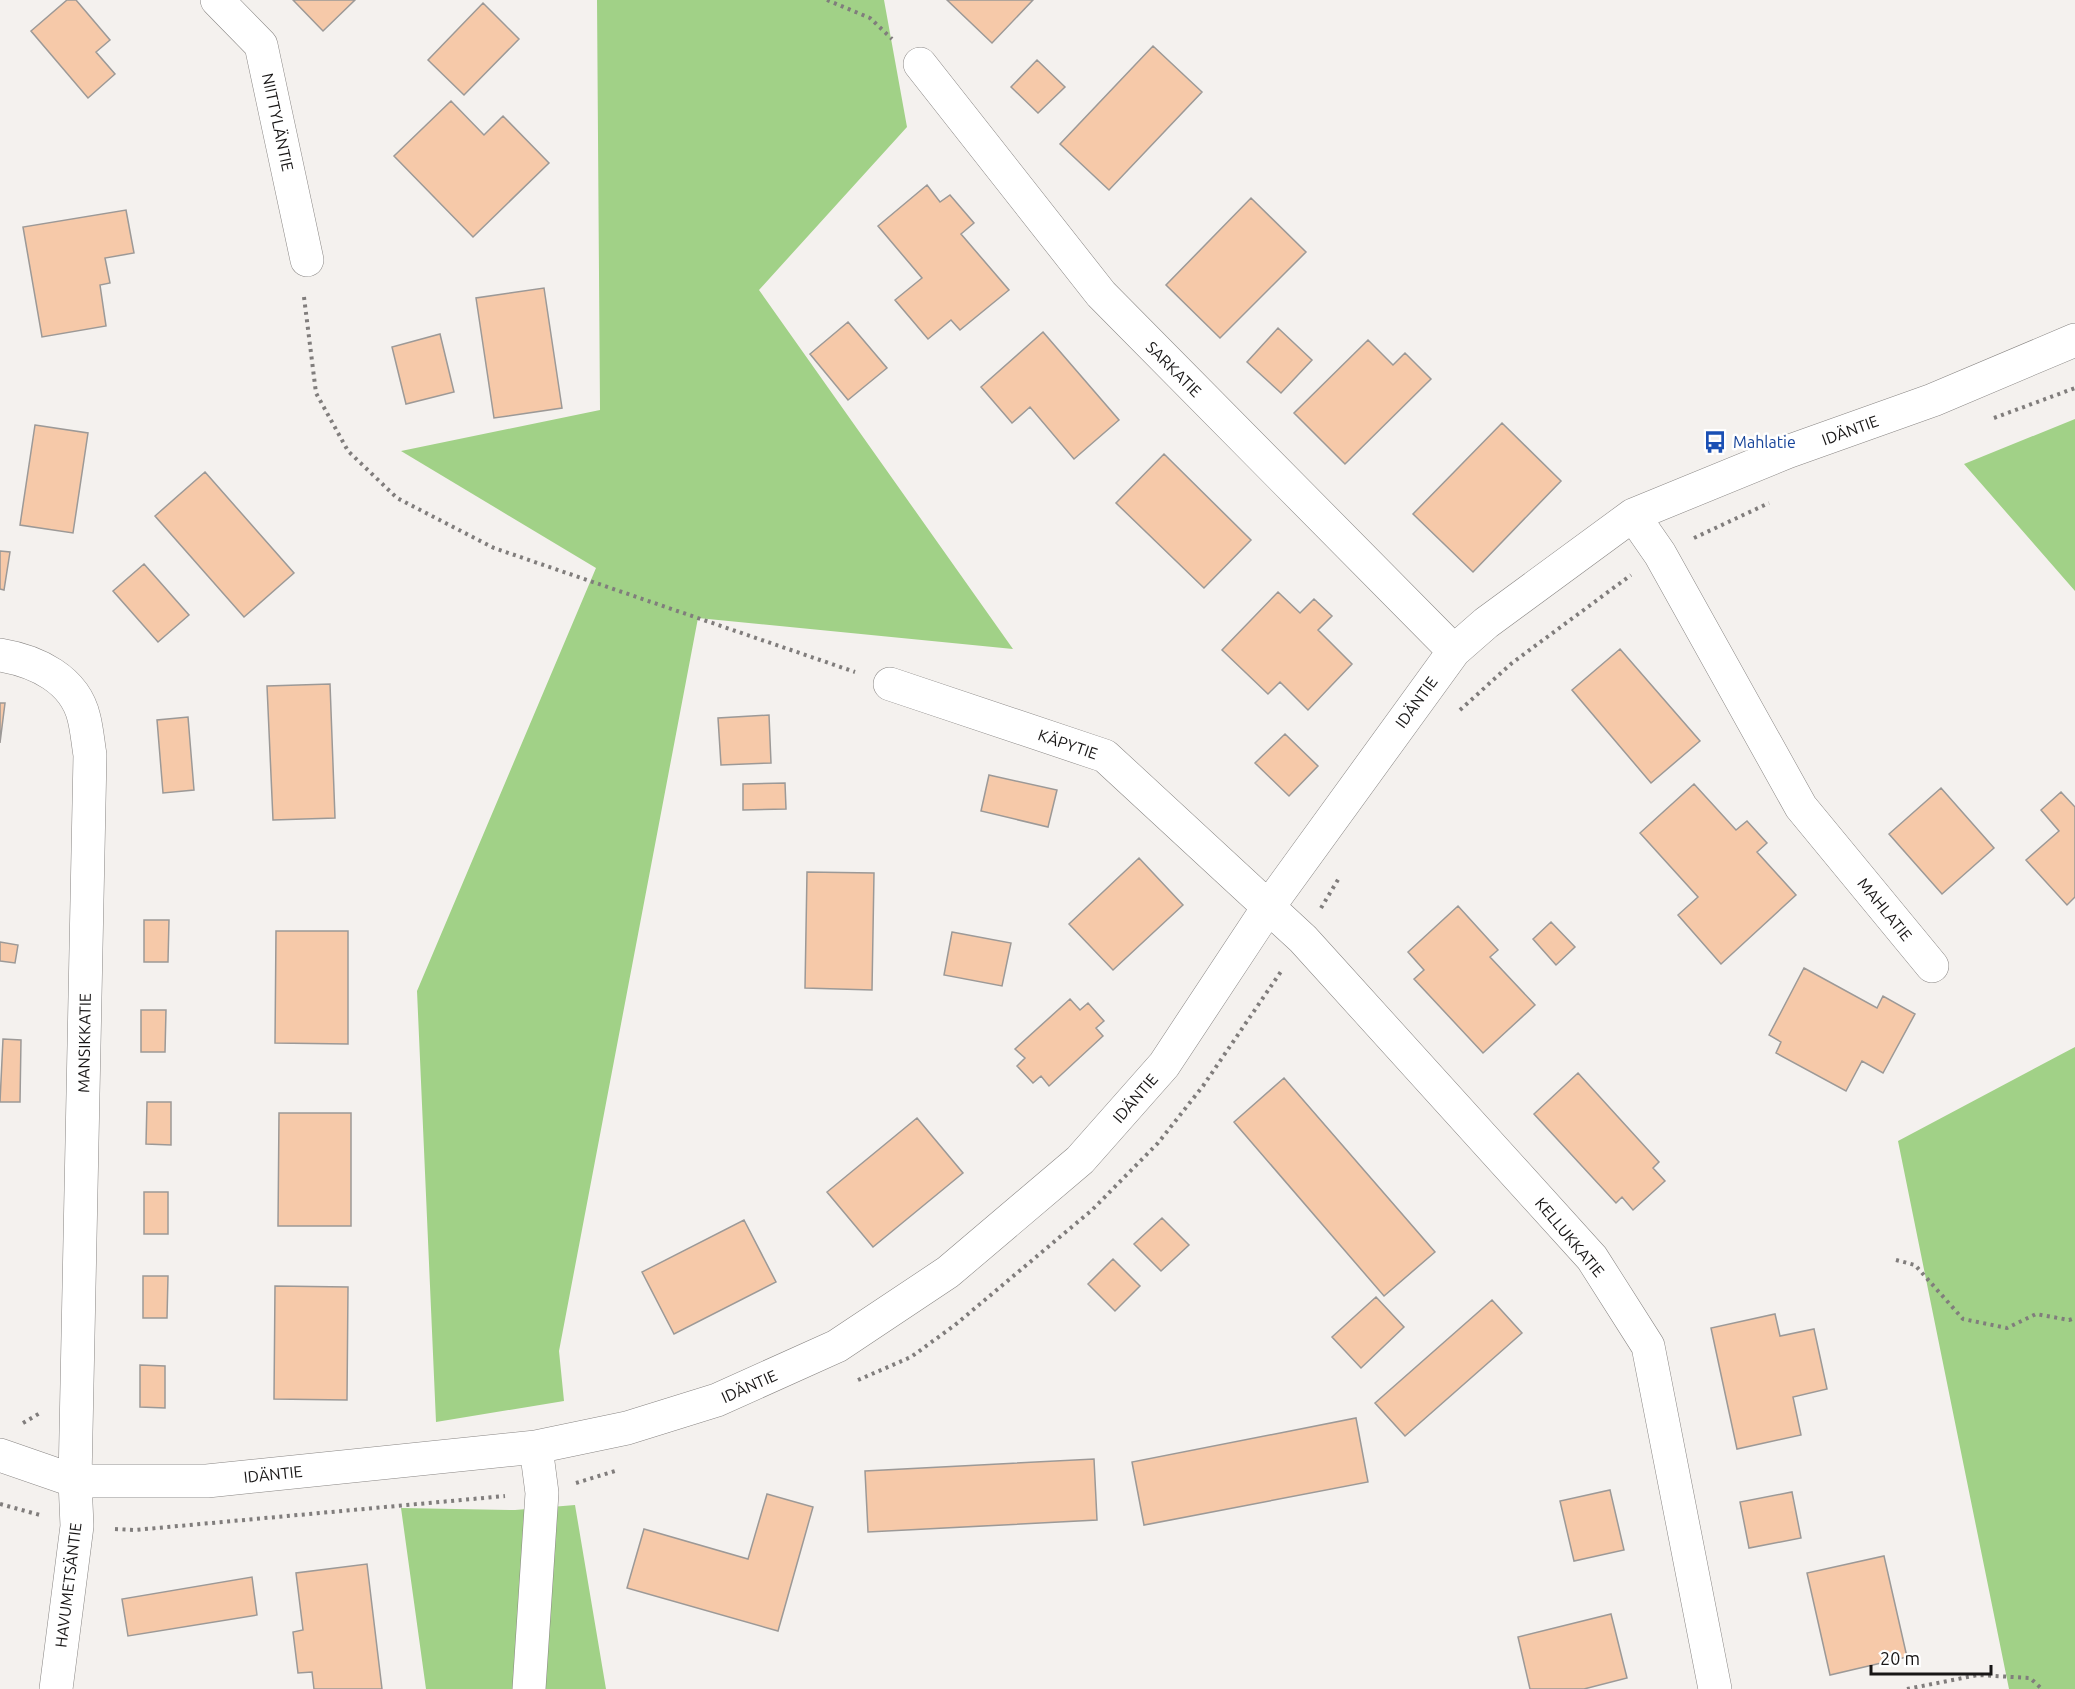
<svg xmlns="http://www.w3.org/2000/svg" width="2075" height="1689" font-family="Ubuntu,sans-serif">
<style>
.forest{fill:#a1d187}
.building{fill:#f6c9a9;stroke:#9c9997;stroke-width:1.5}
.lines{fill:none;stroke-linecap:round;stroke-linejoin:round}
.minor-casing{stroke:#898684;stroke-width:34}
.path{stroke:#807d7c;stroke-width:4;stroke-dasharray:3 4.5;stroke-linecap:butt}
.minor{stroke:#fff;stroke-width:33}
.labels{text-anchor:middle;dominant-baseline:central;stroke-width:5;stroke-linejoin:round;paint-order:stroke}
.street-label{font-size:16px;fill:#181616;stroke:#fff}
.transit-label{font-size:16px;fill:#164399;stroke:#fff;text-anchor:start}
</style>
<rect width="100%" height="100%" fill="#f4f1ee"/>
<path class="forest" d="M597 0H884L907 127 759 290 1013 649 698 618 559 1351 564 1401 436 1422 417 991 596 568 401 451 600 410Z
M2075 419V591L1964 464Z
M2075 1047V1689H2009L1898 1141Z
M575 1505 606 1689H426L401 1508 515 1510Z"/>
<path class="building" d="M67 0H76L110 40 96 52 115 74 88 98 31 31Z
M293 0H355L323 31Z
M947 0H1033L992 43Z
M483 3 519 39 464 95 428 60Z
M1153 46 1202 92 1109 190 1060 144Z
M1037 60 1065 87 1038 113 1011 87Z
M451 101 484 135 503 116 549 163 473 237 394 156Z
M927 185 940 202 950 195 974 223 961 234 1009 290 960 330 951 320 928 339 895 300 922 278 878 226Z
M1251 198 1306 252 1220 338 1166 285Z
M126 210 134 253 105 258 110 283 100 285 106 326 42 337 23 227Z
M544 288 562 408 494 418 476 298Z
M848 322 887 368 848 400 810 354Z
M1278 328 1312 360 1281 393 1247 362Z
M1043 332 1119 420 1074 459 1030 407 1012 423 981 387Z
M440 334 454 392 406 404 392 347Z
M1368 340 1393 365 1405 353 1431 379 1345 464 1294 413Z
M1502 423 1561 481 1473 572 1413 514Z
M35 425 88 433 73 533 20 525Z
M1164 454 1251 540 1204 588 1116 503Z
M205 472 294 573 244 617 155 516Z
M0 551 10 552 4 590 0 589Z
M144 564 189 615 158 642 113 591Z
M1278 592 1300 613 1314 599 1332 616 1318 630 1352 664 1308 710 1280 682 1268 694 1222 650Z
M1620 649 1700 741 1651 783 1572 690Z
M330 684 335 818 273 820 267 686Z
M0 703H5L0 743Z
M769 715 771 763 721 765 718 718Z
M188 717 194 790 163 793 157 720Z
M1285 734 1318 766 1289 796 1255 763Z
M989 775 1057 790 1048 827 981 811Z
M785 783 786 809 743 810V784Z
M1694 784 1736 830 1747 821 1767 843 1757 852 1796 895 1721 964 1678 915 1698 897 1640 833Z
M1941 788 1994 848 1942 894 1889 834Z
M2061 792 2075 807V897L2067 905 2026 860 2059 831 2041 810Z
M1139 858 1183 905 1113 970 1069 924Z
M807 872 874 873 872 990 805 988Z
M1458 906 1498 950 1490 957 1535 1005 1483 1053 1414 979 1424 970 1408 952Z
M144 920H169L168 962H144Z
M1551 922 1575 947 1556 965 1533 939Z
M276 931H348V1044L275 1043Z
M952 932 1011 943 1002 986 944 975Z
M0 942 18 945 15 963 0 961Z
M1804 968 1877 1008 1883 996 1915 1014 1883 1073 1862 1061 1846 1091 1776 1053 1781 1042 1769 1035Z
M1070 999 1080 1010 1088 1003 1104 1021 1096 1028 1103 1036 1049 1086 1041 1076 1033 1083 1017 1066 1025 1058 1015 1049Z
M141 1010H166L165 1052H141Z
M3 1039 21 1040 20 1102H0Z
M1578 1073 1659 1162 1653 1168 1665 1181 1633 1210 1622 1197 1616 1203 1534 1114Z
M1284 1078 1435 1252 1384 1296 1234 1122Z
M147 1102H171V1145L146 1144Z
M279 1113H351V1226H278Z
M917 1118 963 1173 873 1247 827 1192Z
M144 1192H168V1234H144Z
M1162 1218 1189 1245 1161 1271 1134 1244Z
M744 1220 776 1282 674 1334 642 1272Z
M1113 1259 1140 1286 1115 1311 1088 1284Z
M143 1276H168L167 1318H143Z
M275 1286 348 1287 347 1400 274 1399Z
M1376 1297 1404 1327 1361 1368 1332 1337Z
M1492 1300 1522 1333 1405 1436 1375 1403Z
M1775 1314 1780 1336 1814 1329 1827 1389 1793 1397 1801 1435 1737 1449 1711 1328Z
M140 1365 165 1366V1408L140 1407Z
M1356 1418 1368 1482 1144 1525 1132 1462Z
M1094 1459 1097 1520 868 1532 865 1471Z
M1610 1490 1624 1550 1574 1561 1560 1501Z
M1792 1492 1801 1538 1749 1548 1740 1502Z
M767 1494 813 1507 778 1631 627 1588 644 1529 748 1559Z
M1884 1556 1907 1657 1830 1675 1807 1573Z
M367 1564 382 1689H314L312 1672 298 1673 293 1632 303 1630 296 1573Z
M252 1577 257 1615 128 1636 122 1599Z
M1611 1614 1627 1678 1584 1689H1530L1518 1637Z"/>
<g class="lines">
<g class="minor-casing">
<path id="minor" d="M217 0 261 45 307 260
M920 64 1101 294 1454 651
M1633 515 1660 554 1801 807 1932 966
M0 655C36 661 75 679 84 718 87 730 88 743 90 755L75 1481 77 1526 56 1689
M890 684 1105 756 1303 939 1592 1258 1648 1346 1715 1689
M0 1455 75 1481H207L536 1447 627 1428 717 1400 837 1346 948 1272 1080 1160 1164 1065 1269 906 1454 651 1486 623 1633 515 1787 452 1933 400 2075 340
M529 1689 542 1493 536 1447"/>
</g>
<path class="path" d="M827 0 870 18 892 39
M304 297 316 393 348 451 397 498 494 548 855 672
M1994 418 2075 388
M1694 538 1769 503
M1460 710 1512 663 1631 575
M1321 908 1339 878
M1896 1260 1915 1265 1963 1319 2007 1328 2036 1314 2069 1320 2075 1318
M858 1380 911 1357 955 1325 1092 1210 1158 1143 1203 1086 1282 970
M23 1423 40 1413
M576 1483 615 1471
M0 1504 40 1515
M115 1529 135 1530 505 1496
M1907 1689 1978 1675 2030 1678 2042 1689"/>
<use href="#minor" class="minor"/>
</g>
<defs>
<g id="bus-bare" transform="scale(1.8)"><path d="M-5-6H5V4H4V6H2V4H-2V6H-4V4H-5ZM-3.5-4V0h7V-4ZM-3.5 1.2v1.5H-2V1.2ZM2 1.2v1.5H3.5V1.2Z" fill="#1a4fb4" stroke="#fff" stroke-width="2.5" paint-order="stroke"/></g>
</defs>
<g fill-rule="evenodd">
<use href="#bus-bare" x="1715" y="442"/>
</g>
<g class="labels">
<g class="street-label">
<text transform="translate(278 122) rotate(78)">NIITTYLÄNTIE</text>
<text transform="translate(1174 369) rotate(45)">SARKATIE</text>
<text transform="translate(1850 430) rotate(-20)">IDÄNTIE</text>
<text transform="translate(1416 702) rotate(-54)">IDÄNTIE</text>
<text transform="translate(1068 744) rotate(19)">KÄPYTIE</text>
<text transform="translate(1885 909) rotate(51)">MAHLATIE</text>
<text transform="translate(84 1043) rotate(-89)">MANSIKKATIE</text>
<text transform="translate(1135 1098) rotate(-49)">IDÄNTIE</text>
<text transform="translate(1570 1237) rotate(50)">KELLUKKATIE</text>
<text transform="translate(749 1386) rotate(-24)">IDÄNTIE</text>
<text transform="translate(273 1474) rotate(-6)">IDÄNTIE</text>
<text transform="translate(68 1585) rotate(-83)">HAVUMETSÄNTIE</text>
</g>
<g class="transit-label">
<text x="1733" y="442">Mahlatie</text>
</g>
</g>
<path d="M1871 1665v9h120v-9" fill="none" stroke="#181616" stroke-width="3"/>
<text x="1880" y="1665" font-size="18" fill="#181616" stroke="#ffffff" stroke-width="4.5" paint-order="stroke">20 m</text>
</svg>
